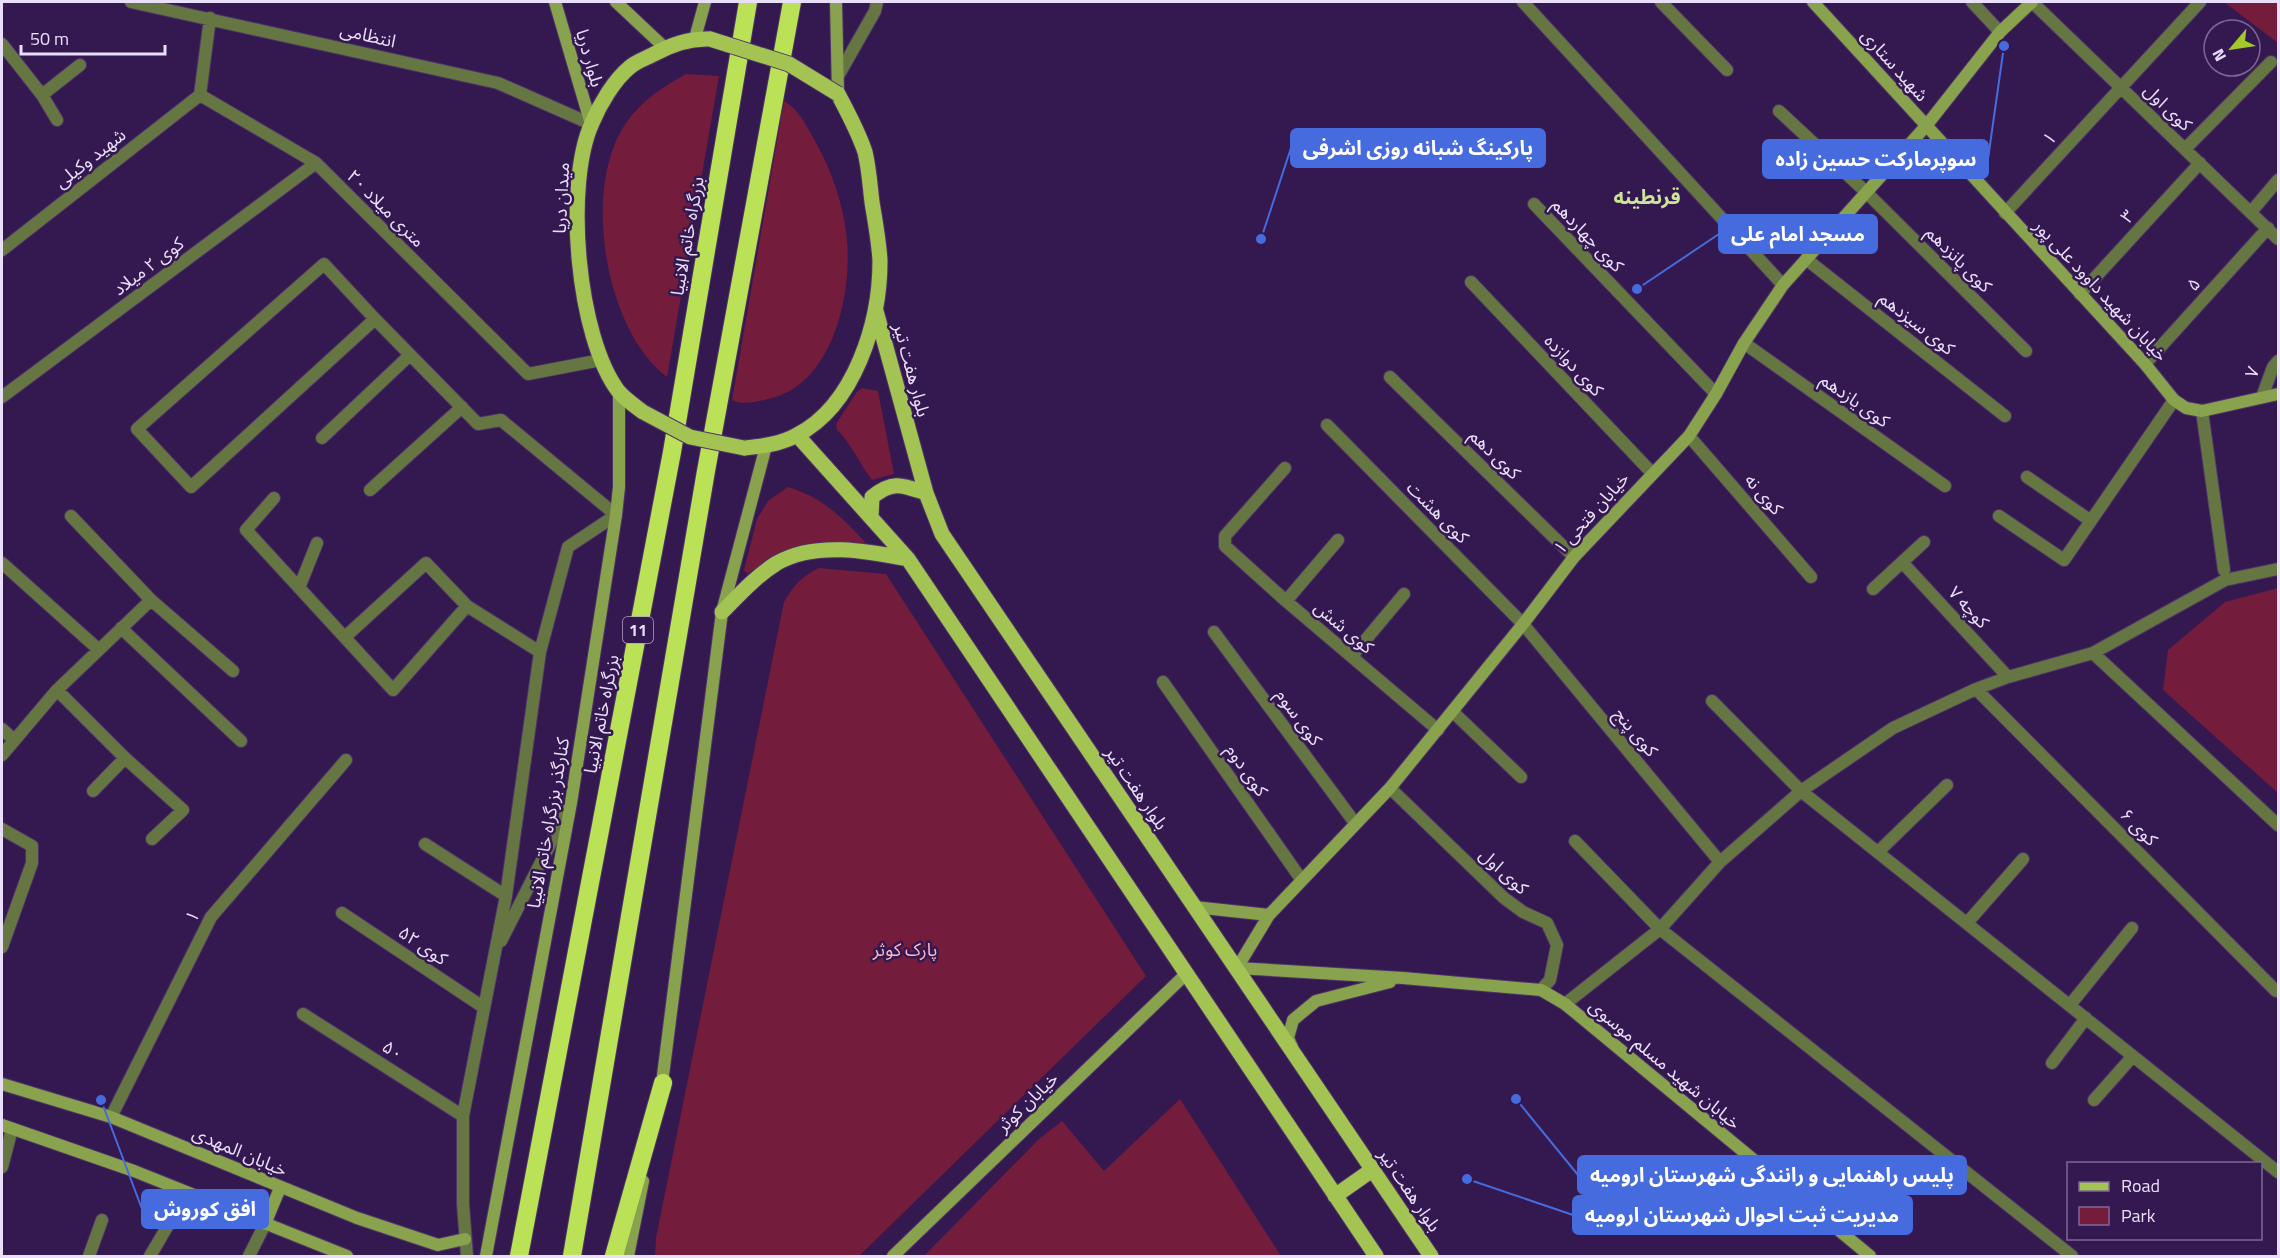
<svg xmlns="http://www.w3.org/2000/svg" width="2280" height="1258" font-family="'Titillium Web','Noto Sans Arabic',sans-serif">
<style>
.green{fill:#741c3b}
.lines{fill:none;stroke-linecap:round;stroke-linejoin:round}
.street-casing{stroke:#4d3468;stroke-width:14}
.secondary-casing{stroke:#4d3468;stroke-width:14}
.primary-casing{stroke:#4d3468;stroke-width:17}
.highway-casing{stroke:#4d3468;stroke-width:20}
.street{stroke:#667643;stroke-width:12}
.secondary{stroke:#88a24d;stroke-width:12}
.primary{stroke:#a3c353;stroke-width:15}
.highway{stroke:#bbe257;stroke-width:18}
.primary-bridge-casing{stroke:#4d3468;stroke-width:17;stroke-linecap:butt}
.primary-bridge{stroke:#a3c353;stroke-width:15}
.labels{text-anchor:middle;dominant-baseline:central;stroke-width:5;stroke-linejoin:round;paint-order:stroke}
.shield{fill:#341850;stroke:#b3a3c8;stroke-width:1.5}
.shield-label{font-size:16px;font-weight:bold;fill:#eadffb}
.street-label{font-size:18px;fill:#eadffb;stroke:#341850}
.park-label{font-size:18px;fill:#fcb9c8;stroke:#341850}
.neighbourhood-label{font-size:20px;font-weight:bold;fill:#cbe49a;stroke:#341850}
.leader{fill:none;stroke:#466bdf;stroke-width:2}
.callout-dot{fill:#466bdf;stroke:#341850;stroke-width:2}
.callout{fill:#466bdf;stroke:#466bdf;stroke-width:2}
.callout-label{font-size:20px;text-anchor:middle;font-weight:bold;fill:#fff}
</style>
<rect width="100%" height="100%" fill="#341850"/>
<path class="green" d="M2224 2H2278V43Z
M686 74 719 76 667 377C605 331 581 188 626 123 641 101 664 86 686 74Z
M784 101C799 109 807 127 815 141 832 171 844 206 847 240 852 295 833 382 772 398 760 401 743 406 732 400Z
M862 388 878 391 894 474 872 480C862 467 848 439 837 430L836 424 856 393Z
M788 487C822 497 842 517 865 542L863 545C810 537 790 545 747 574L744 570 757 519 768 501Z
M819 568 886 574 1146 976 859 1256H655L656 1238 784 602C793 586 802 576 819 568Z
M2278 588V793L2163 690 2168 650 2225 602Z
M1180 1099 1281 1256H924L1039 1139 1062 1121 1104 1171Z"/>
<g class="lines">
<g class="street-casing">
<path id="street" d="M131 2 498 83 591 124
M1523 2 1783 285
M1661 2 1727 70
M1972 2 2000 32
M2032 2 2278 239
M210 18 200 95 316 163 528 374 601 360
M2 44 42 95 57 120
M838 76 875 11 877 2
M42 95 80 65
M1779 111 1867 193 2026 351
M2185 149 2271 62
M1534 204 1716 394
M2251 212 2278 180
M2005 213 2200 2
M2 250 200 95
M1806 259 2005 416
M1471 282 1652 473
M2080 294 2200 163
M375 319 191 487 137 429 324 264 375 319 478 424 501 420 616 515 568 547 540 652 506 896 463 1116V1204L467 1256
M1744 343 1945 486
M2145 364 2268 228
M1390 377 1574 557
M2 397 316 163
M2262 397 2273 367 2278 361
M2202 411 2224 570
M1327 425 1523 624 1720 862
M1689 436 1811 577
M322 438 410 355
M1285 468 1225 536V546L1286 601 1438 730
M2027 477 2091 521
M370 490 462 407
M274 498 246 530 393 690 467 606
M71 516 151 600 233 671
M1999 516 2064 560 2174 400
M1902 562 2008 677
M2 563 98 649
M299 588 317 543
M1873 589 1924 542
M1286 601 1338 540
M121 628 241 741
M1214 632 1355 823
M345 637 426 563 467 606 540 652
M2093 653 2278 825
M1352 656 1404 594
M1163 682 1301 879
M1976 689 2276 991
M57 690 125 758 183 810 152 839
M1712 701 1801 791 2278 1172
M1453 712 1521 777
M2 729 13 739
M2 755 57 690 151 600
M1390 788 1504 898 1523 912 1547 923 1557 945 1550 980 1541 990
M93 791 125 758
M2 829 32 846V863L2 947
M1575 841 1660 929 2072 1256
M425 844 506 896
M1878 852 1947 785
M342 913 483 1007
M1967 923 2023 859
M501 941 568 809
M1565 1004 1660 929 1720 862 1801 791 1893 728 1976 689 2008 677 2093 653 2225 580 2278 569
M2070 1005 2132 928
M303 1014 463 1116
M2052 1063 2086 1018
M2094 1100 2133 1056
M111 1117 211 917 346 760
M2 1167 12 1129
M89 1256 102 1220
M150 1256 187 1193
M249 1256 265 1224"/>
</g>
<g class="secondary-casing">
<path id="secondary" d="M555 2 591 124
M616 2 665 48
M836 2 838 94
M1813 2 2145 364 2174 400 2186 408 2202 411 2278 394
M695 38 705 2
M1194 907 1269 915
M1292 1047 1288 1038 1293 1020 1316 1001 1390 982
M2 1084 111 1117 357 1218 438 1245 465 1239
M661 1091 722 612 766 446
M2 1125 134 1171 347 1256
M265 1224 280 1188
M486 1256 571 803 616 515 619 487V392
M628 1256 643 1181
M893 1256 1186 974
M1870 1256 1565 1004 1541 990 1403 978 1237 968 1269 915 1390 788 1523 624 1574 557 1689 436 1716 394 1744 343 1783 285 1926 126 2000 32 2032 2"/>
</g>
<g class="primary-casing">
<path id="primary" d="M876 311 926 493 942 534 1431 1256
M643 412C635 406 625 399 619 392 577 338 564 184 592 123 600 104 614 80 630 67 637 61 647 58 654 54 672 44 690 38 710 39
M797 435 908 559 1376 1256
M744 448C763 446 781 444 797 435 855 405 880 322 880 261 879 241 875 221 872 202 870 186 869 168 865 152 858 131 848 113 838 94
M871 516 872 497C893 480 902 485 926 493
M722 612C739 595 756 576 777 563 815 541 868 551 908 559
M1335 1196 1372 1170"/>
</g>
<g class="highway-casing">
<path id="highway" d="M519 1256 672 452 748 2
M572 1256 706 471 792 2
M614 1256 663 1083"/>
</g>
<use href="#street" class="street"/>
<use href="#secondary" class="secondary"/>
<use href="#primary" class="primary"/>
<use href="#highway" class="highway"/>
<g class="primary-bridge-casing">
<path id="primary-bridge" d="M710 39 789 64 838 94
M643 412 690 437 744 448"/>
</g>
<use href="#primary-bridge" class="primary-bridge"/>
</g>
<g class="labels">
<rect class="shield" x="623" y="617" width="30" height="26" rx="4.5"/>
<g class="shield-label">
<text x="638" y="630">11</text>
</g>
<g class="street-label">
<text transform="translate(368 35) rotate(13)">انتظامی</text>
<text transform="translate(590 58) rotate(74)">بلوار دریا</text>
<text transform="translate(1895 65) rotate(48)">شهید ستاری</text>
<text transform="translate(2168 107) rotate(44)">کوی اول</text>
<text transform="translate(2049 138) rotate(-48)">۱</text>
<text transform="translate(90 158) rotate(-38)">شهید وکیلی</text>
<text transform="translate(561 198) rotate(-87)">میدان دریا</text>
<text transform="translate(386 208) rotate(45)">۲۰ متری میلاد</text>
<text transform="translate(2127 216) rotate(-48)">۳</text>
<text transform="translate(1588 235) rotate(46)">کوی چهاردهم</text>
<text transform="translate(687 236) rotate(-80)">بزرگراه خاتم الانبیا</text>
<text transform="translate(1959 259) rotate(45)">کوی پانزدهم</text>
<text transform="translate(148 266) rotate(-37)">کوی ۲ میلاد</text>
<text transform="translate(2193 284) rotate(-48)">۵</text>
<text transform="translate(2101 290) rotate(47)">خیابان شهید داوود علی پور</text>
<text transform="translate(1917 323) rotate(38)">کوی سیزدهم</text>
<text transform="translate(1574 365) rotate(47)">کوی دوازده</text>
<text transform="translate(912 370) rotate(75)">بلوار هفت تیر</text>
<text transform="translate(2252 372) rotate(-68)">۷</text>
<text transform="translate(1855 400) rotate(35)">کوی یازدهم</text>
<text transform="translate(1495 454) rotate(44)">کوی دهم</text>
<text transform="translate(1764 494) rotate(49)">کوی نه</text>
<text transform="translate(1438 512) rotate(45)">کوی هشت</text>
<text transform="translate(1591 513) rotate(-48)">خیابان فتحی ۱</text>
<text transform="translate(1969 607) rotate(47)">کوچه ۷</text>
<text transform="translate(1344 627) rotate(40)">کوی شش</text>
<text transform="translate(601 714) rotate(-79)">بزرگراه خاتم الانبیا</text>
<text transform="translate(1299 717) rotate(54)">کوی سوم</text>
<text transform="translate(1636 732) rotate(50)">کوی پنج</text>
<text transform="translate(1247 770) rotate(55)">کوی دوم</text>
<text transform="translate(1137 788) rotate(56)">بلوار هفت تیر</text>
<text transform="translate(548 823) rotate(-80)">کنارگذر بزرگراه خاتم الانبیا</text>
<text transform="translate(2139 827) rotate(45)">کوی ۶</text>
<text transform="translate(1504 871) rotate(42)">کوی اول</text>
<text transform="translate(192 916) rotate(-60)">۱</text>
<text transform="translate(423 945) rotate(34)">کوی ۵۲</text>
<text transform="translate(393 1050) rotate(33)">۵۰</text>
<text transform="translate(1665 1064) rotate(40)">خیابان شهید مسلم موسوی</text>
<text transform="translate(1027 1102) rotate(-44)">خیابان کوثر</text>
<text transform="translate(240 1151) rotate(23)">خیابان المهدی</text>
<text transform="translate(1410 1190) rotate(56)">بلوار هفت تیر</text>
</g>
<g class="park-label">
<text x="905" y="949">پارک کوثر</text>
</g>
<g class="neighbourhood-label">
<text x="1647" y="196">قرنطینه</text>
</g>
</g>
<path class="leader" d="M1261 239L1291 148M2004 46L1988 159M1637 289L1719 234M1516 1099L1578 1175M101 1100L142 1209M1467 1179L1573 1215"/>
<g class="callout-dot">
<circle cx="1261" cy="239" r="6"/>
<circle cx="2004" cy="46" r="6"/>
<circle cx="1637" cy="289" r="6"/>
<circle cx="1516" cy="1099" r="6"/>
<circle cx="101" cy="1100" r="6"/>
<circle cx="1467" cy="1179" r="6"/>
</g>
<g class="callout">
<rect x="1291" y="129" width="254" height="38" rx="6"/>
<rect x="1763" y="140" width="225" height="38" rx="6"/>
<rect x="1719" y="215" width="158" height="38" rx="6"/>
<rect x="1578" y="1156" width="388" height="38" rx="6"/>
<rect x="142" y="1190" width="126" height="38" rx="6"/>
<rect x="1573" y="1196" width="339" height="38" rx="6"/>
</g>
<g class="callout-label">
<text x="1418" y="155">پارکینگ شبانه روزی اشرفی</text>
<text x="1876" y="166">سوپرمارکت حسین زاده</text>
<text x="1798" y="241">مسجد امام علی</text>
<text x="1772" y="1182">پلیس راهنمایی و رانندگی شهرستان ارومیه</text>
<text x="205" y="1216">افق کوروش</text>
<text x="1742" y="1222">مدیریت ثبت احوال شهرستان ارومیه</text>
</g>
<rect width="2280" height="1258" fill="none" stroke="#eadffb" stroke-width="6"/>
<rect x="2067" y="1162" width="195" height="78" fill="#341850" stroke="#7d6894" stroke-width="1.5"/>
<rect x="2079" y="1182" width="30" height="9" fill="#a3c353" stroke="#7d6894" stroke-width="1.5"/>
<text x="2121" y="1192" font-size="18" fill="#eadffb">Road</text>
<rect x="2079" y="1207" width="30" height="18" fill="#741c3b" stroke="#7d6894" stroke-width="1.5"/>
<text x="2121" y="1222" font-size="18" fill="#eadffb">Park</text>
<g transform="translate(2232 48) rotate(241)"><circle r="28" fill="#341850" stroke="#7d6894" stroke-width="1.5"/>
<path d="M0-4.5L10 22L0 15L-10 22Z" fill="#a1c92a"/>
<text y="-9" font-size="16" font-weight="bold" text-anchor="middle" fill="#eadffb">N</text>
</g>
<path d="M21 45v9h144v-9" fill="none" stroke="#eadffb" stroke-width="3"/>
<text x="30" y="45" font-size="18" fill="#eadffb" stroke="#341850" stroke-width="4.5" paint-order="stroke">50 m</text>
</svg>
